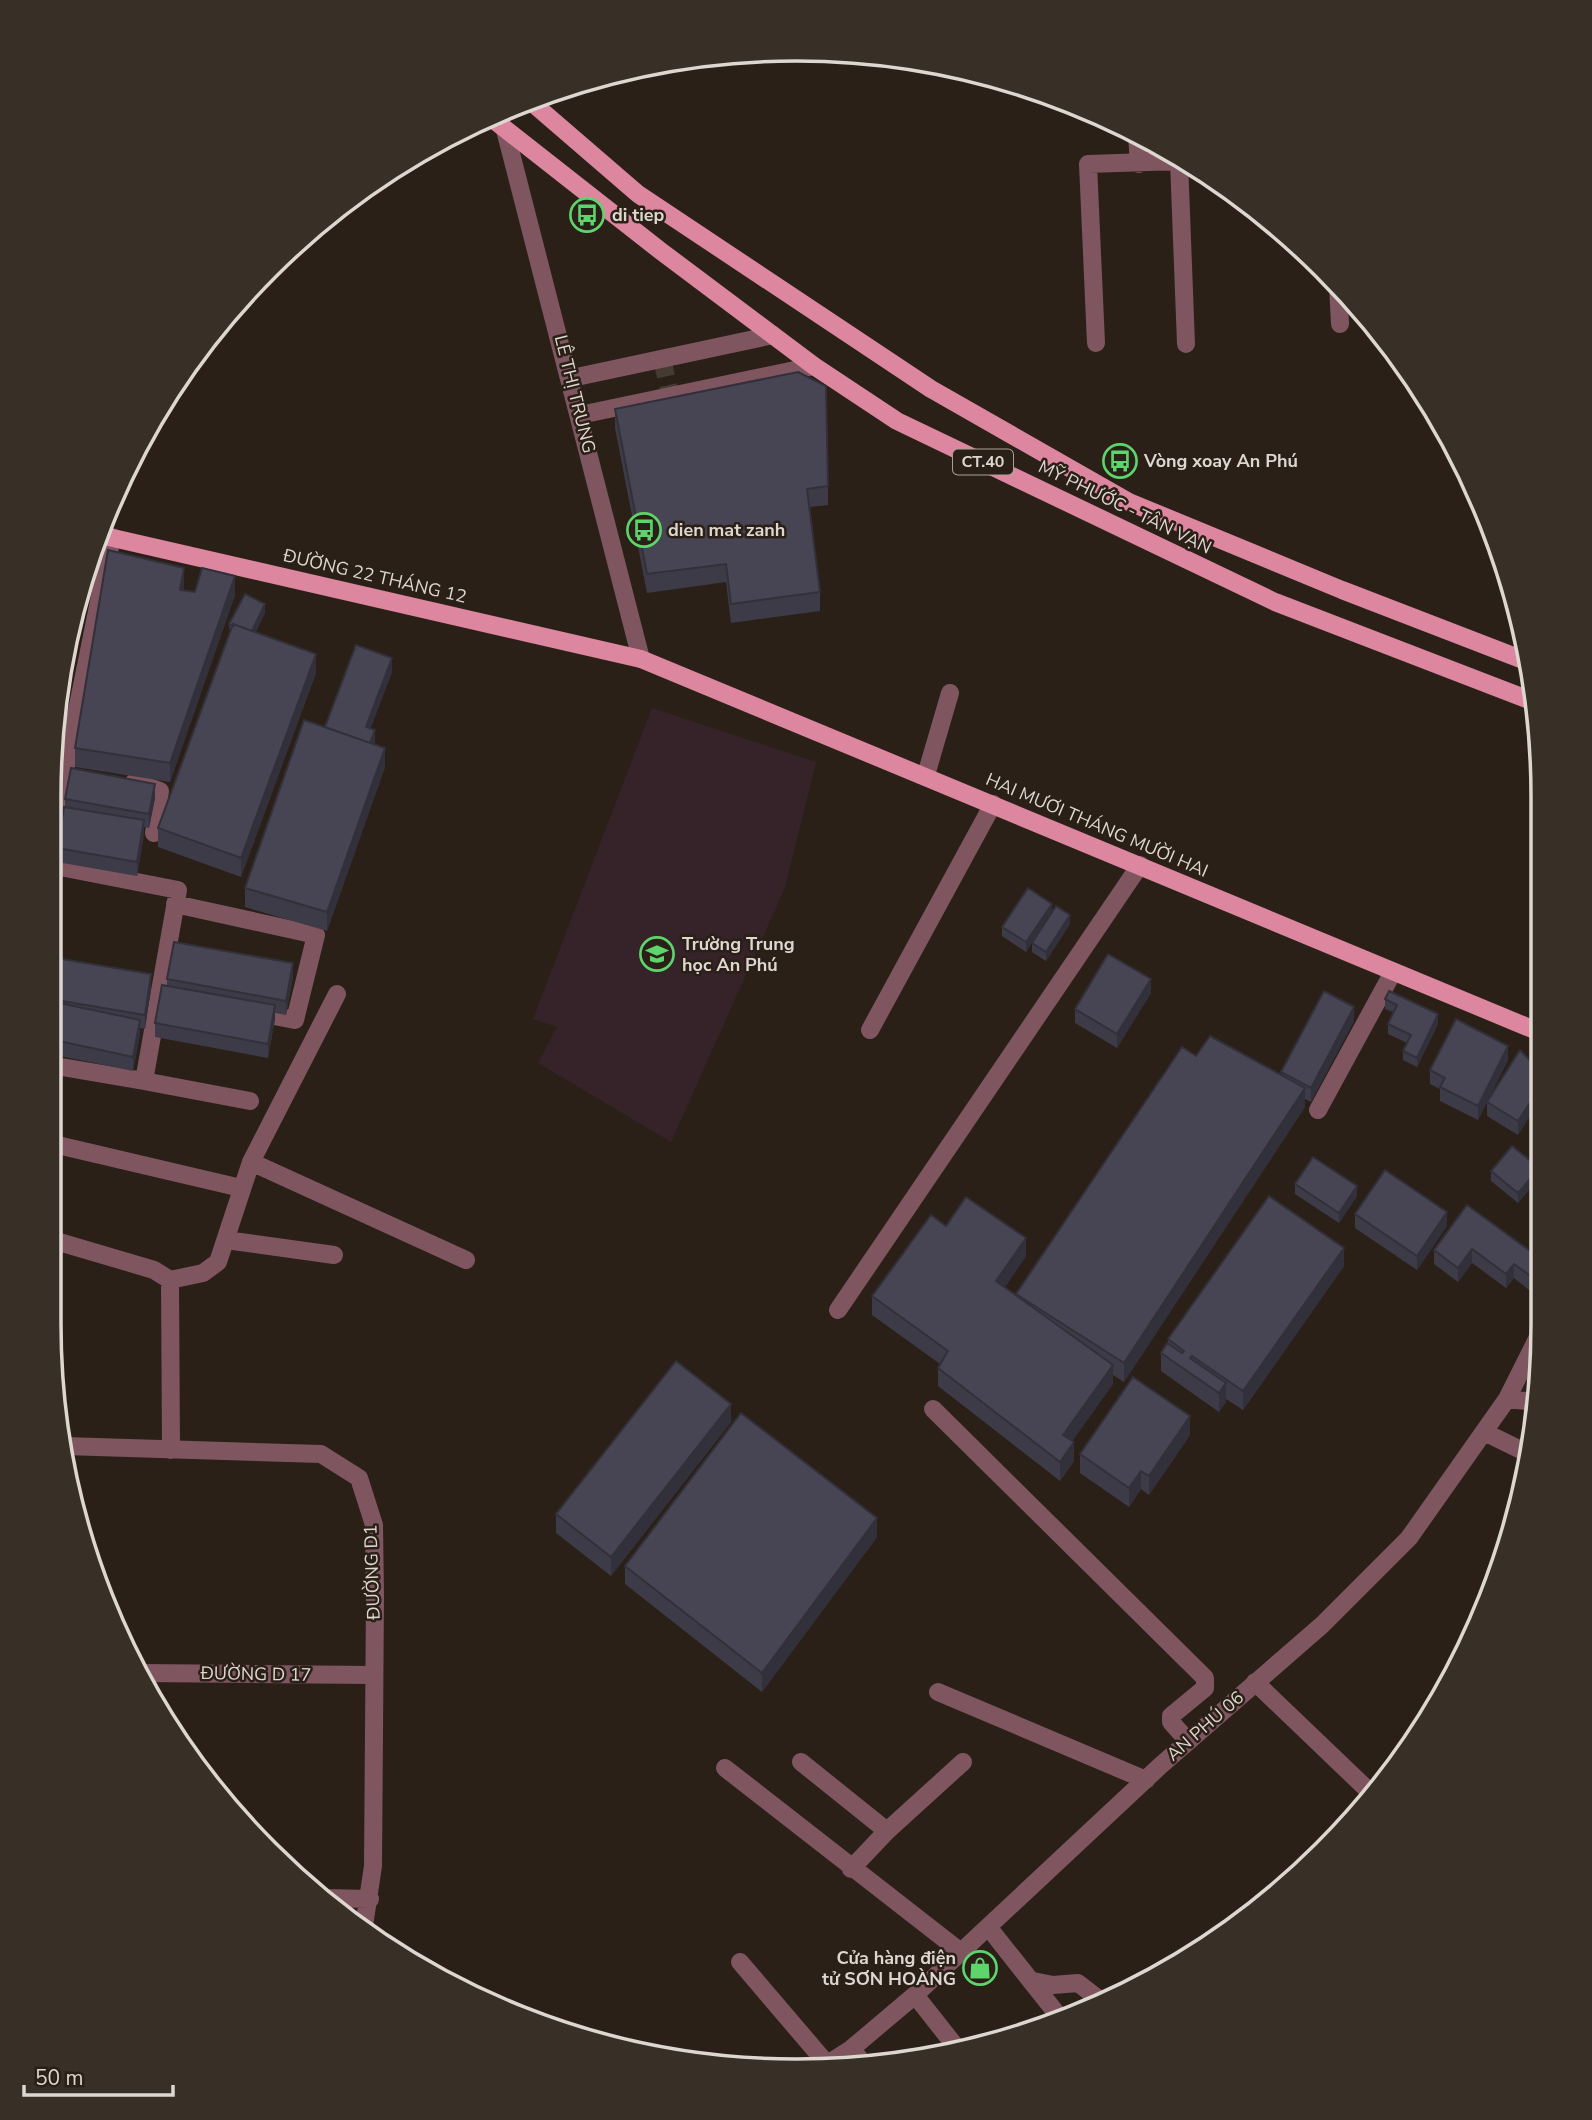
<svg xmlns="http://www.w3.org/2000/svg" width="1592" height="2120" font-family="'Nunito Sans',sans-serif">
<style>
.education{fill:#36232a}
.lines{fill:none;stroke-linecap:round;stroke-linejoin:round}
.minor-tunnel{stroke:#453b33;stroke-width:18;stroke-dasharray:18 9;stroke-linecap:butt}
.minor{stroke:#7f5560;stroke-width:18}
.major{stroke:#dd869f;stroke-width:18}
.wall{fill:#3d3b47}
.shaded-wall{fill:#32303a}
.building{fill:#474553;stroke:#32303a;stroke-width:2}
.labels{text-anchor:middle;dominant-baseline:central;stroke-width:5;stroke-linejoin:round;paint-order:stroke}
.shield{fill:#2a2017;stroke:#a8a098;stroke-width:2}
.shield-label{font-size:16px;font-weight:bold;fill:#ded7d0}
.poi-label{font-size:18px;font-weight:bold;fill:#ded7d0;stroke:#2a2017;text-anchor:start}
.street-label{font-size:18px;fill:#ded7d0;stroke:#2a2017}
.rim{fill:none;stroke:#ded7d0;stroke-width:3.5}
</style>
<rect width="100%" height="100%" fill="#2a2017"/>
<path class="education" d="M652 708 816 762 784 890 671 1142 538 1063 557 1027 533 1019Z"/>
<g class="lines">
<path class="minor-tunnel" d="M662 359 671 398"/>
<path class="minor" d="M505 130 641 659
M1137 135 1139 164
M1338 285 1340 324
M1096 343 1088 164 1179 161 1186 344
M572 378 773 335
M580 415 814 366
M926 775 950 693
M134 782 160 791 154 833
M50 844 112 537
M175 904 316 935 295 1020 254 1012
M870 1030 993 804
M50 1065 144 1081 178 890 50 865
M144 1081 250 1101
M1318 1110 1393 972
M49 1143 241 1188
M251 1162 466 1260
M49 1239 154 1270 170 1280 171 1450
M226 1240 334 1255
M170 1280 203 1273 218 1262 251 1162 337 994
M838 1310 1140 865
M1507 1399 1537 1402
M933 1409 1205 1678V1688L1171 1716V1722L1188 1741
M1484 1432 1529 1454
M65 1446 321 1454 359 1478 374 1525 375 1597 373 1866 364 1926
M139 1673 373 1675
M1255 1682 1373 1795
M938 1692 1146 1780
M801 1762 887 1831
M725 1768 961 1952
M851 1869 887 1831 963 1762
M323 1898 370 1899
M989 1928 1061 2019
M740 1962 827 2064
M1033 1981 1053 1985 1078 1983 1100 2000
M915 1995 956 2047
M851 2049 865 2065
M821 2068 851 2049 915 1995 1160 1766 1322 1625 1409 1538 1507 1399 1537 1339"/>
<path class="major" d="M529 100 638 194 931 389 1129 502 1342 590 1526 661
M490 117 662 252 814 366 897 421 1275 602 1537 703
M100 535 641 659 1537 1031"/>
</g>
<path class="wall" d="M615 409 828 486V505L810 507 820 592V611L731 623 726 582 647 593 615 428Z
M184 587 183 590 235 595 170 782 75 767V748Z
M265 613 256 632 316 673 241 877 158 847V828L230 634 229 624Z
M392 672 370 728 374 744 385 767 327 931 245 907V888L325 727Z
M155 798 149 828 144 827V834L137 876 57 862V848L65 807V799Z
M1052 913 1070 924 1046 961 1032 952V943L1035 938 1026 952 1002 936V927Z
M50 957 151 988 145 1029 140 1028V1034L133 1071 50 1054Z
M293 977 286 1015 275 1013V1019L268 1058 155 1037V1023L167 986V979Z
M1151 993 1117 1048 1075 1023V1009Z
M1385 999 1438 1024 1417 1067 1403 1060V1051L1407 1043 1388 1034V1024L1393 1012 1385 1009Z
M1354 1021 1311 1102 1305 1099V1107L1124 1382 1113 1375V1384L1072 1441 1074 1461 1060 1481 938 1386V1368L940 1364 872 1315V1296L946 1226 1026 1256 1005 1287 1016 1295V1294L1196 1056 1281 1075V1072Z
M1520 1050 1518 1135 1487 1116V1102Z
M1508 1060 1478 1120 1440 1101V1089L1430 1084V1070Z
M1537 1166V1180L1518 1203 1491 1181V1171Z
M1295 1184 1357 1196 1339 1223 1295 1194Z
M1467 1205 1537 1256V1279L1529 1290 1514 1278 1506 1288 1472 1263 1458 1282 1434 1264V1250Z
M1355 1214 1447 1226 1417 1270 1355 1228Z
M1344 1266 1243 1410 1226 1399V1402L1219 1412 1161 1371V1353L1168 1343V1339Z
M731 1422 611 1576 556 1533V1514Z
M1190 1435 1149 1495 1141 1489 1129 1507 1080 1473V1454Z
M877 1537 762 1692 625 1584V1566Z"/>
<path class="shaded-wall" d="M184 568V587L180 608V590Z
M235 576V595L170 782V763Z
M265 604V613L250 644V634Z
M316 654V673L241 877V858Z
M392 658V672L366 741V727Z
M375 730V744H369Z
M385 748V767L327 931V912Z
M155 784V798L149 828V814Z
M144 820V834L137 876V862Z
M1052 904V913L1026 952V942Z
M1070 915V924L1046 961V952Z
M293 963V977L286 1015V1001Z
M151 974V988L145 1029V1015Z
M1151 979V993L1117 1048V1034Z
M275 1005V1019L268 1058V1044Z
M1354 1007V1021L1311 1102V1088Z
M1438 1014V1024L1417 1067V1058Z
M140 1020V1034L133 1071V1057Z
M1508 1046V1060L1478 1120V1106Z
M1305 1088V1107L1124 1382V1363Z
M1537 1092V1106L1518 1135V1121Z
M1537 1171V1180L1518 1203V1193Z
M1357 1186V1196L1339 1223V1213Z
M1447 1212V1226L1417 1270V1256Z
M1026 1238V1256L996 1300V1281Z
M1344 1248V1266L1243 1410V1391Z
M1472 1249V1263L1458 1282V1268Z
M1514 1264V1278L1506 1288V1274Z
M1537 1265V1279L1529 1290V1275Z
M1113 1365V1384L1063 1454V1435Z
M1226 1383V1402L1219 1412V1393Z
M731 1404V1422L611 1576V1557Z
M1190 1416V1435L1149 1495V1476Z
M1074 1442V1461L1060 1481V1462Z
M1141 1471V1489L1129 1507V1488Z
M877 1518V1537L762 1692V1673Z"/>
<path class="building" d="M798 372 826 386 828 486 807 489 820 592 731 604 726 564 647 574 615 409Z
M108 550 184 568 180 590 195 592 202 568 235 576 170 763 75 748Z
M245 594 265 604 252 631 233 624V626L229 624Z
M233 624 316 654 241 858 158 828Z
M356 645 392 658 366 727 375 730 370 743 325 727Z
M304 720 385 748 327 912 245 888Z
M71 768 155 784 149 814 65 799Z
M64 807 144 820 137 862 57 848Z
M1028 888 1052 904 1026 942 1002 927Z
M1056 906 1070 915 1046 952 1032 943Z
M174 942 293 963 286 1001 167 979Z
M1108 954 1151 979 1117 1034 1075 1009Z
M50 957 151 974 145 1015 50 999Z
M162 985 275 1005 268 1044 155 1023Z
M1324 991 1354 1007 1311 1088 1281 1072Z
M1389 991 1438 1014 1417 1058 1403 1051 1411 1035 1388 1024 1397 1005 1385 999Z
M50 1001 140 1020 133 1057 50 1039Z
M1456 1019 1508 1046 1478 1106 1440 1087 1445 1078 1430 1070Z
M1210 1036 1305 1088 1124 1363 1016 1294 1182 1047 1196 1056Z
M1520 1050 1537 1068V1092L1518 1121 1487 1102Z
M1512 1146 1537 1166V1171L1518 1193 1491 1171Z
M1313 1157 1357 1186 1339 1213 1295 1184Z
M1385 1170 1447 1212 1417 1256 1355 1214Z
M1269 1196 1344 1248 1243 1391 1192 1356 1190 1358 1226 1383 1219 1393 1161 1353 1167 1343 1182 1353 1184 1351 1168 1339Z
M966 1197 1026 1238 996 1281 1113 1365 1063 1435 1074 1442 1060 1462 938 1368 948 1351 872 1296 931 1215 946 1226Z
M1467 1205 1537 1256V1265L1529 1275 1514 1264 1506 1274 1472 1249 1458 1268 1434 1250Z
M676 1361 731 1404 611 1557 556 1514Z
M1133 1377 1190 1416 1149 1476 1141 1471 1129 1488 1080 1454Z
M741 1413 877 1518 762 1673 625 1566Z"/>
<defs>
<g id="bus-ring" transform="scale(1.75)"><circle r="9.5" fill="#2a2017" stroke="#5ed56c" stroke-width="1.5"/><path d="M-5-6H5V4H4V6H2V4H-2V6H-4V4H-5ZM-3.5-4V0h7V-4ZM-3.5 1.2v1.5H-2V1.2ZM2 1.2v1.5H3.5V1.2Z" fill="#5ed56c"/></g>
<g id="school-ring" transform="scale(1.75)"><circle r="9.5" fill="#2a2017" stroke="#5ed56c" stroke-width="1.5"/><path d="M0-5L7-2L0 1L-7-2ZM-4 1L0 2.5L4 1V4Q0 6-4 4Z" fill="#5ed56c"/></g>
<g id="shop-ring" transform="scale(1.75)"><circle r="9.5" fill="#2a2017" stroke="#5ed56c" stroke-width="1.5"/><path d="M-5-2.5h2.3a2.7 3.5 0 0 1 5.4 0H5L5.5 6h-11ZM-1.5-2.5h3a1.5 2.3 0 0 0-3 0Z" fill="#5ed56c"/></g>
</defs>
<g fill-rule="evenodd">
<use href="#bus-ring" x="587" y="215"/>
<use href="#bus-ring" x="1120" y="461"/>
<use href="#bus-ring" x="644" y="530"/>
<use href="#school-ring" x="657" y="954"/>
<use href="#shop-ring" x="980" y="1968"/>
</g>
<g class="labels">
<rect class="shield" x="953" y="449.5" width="60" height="25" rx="5"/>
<g class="shield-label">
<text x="983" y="462">CT.40</text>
</g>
<g class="poi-label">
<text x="612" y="215">di tiep</text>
<text x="1144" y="461">Vòng xoay An Phú</text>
<text x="668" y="530">dien mat zanh</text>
<text x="682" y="944">Trường Trung<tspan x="682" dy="21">học An Phú</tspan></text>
<text x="956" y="1958" text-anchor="end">Cửa hàng điện<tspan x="956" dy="21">tử SƠN HOÀNG</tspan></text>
</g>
<g class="street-label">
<text transform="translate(575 394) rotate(76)">LÊ THỊ TRUNG</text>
<text transform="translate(1125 507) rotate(26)">MỸ PHƯỚC - TÂN VẠN</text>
<text transform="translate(375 576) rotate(13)">ĐƯỜNG 22 THÁNG 12</text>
<text transform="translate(1097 825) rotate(23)">HAI MƯƠI THÁNG MƯỜI HAI</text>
<text transform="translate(372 1572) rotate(-92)">ĐƯỜNG D1</text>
<text transform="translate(256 1674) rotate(1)">ĐƯỜNG D 17</text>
<text transform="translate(1205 1726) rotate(-41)">AN PHÚ 06</text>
</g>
</g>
<path d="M0 0H1592V2120H0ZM796 61H796A735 735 0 0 1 1531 796V1324A735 735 0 0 1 796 2059H796A735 735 0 0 1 61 1324V796A735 735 0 0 1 796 61Z" fill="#382f26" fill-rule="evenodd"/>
<path class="rim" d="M796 61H796A735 735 0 0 1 1531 796V1324A735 735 0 0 1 796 2059H796A735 735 0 0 1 61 1324V796A735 735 0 0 1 796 61Z"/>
<path d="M24 2085v10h149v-10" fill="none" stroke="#ded7d0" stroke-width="3.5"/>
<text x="35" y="2085" font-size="21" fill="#ded7d0" stroke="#2a2017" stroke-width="5" paint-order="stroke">50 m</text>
</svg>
